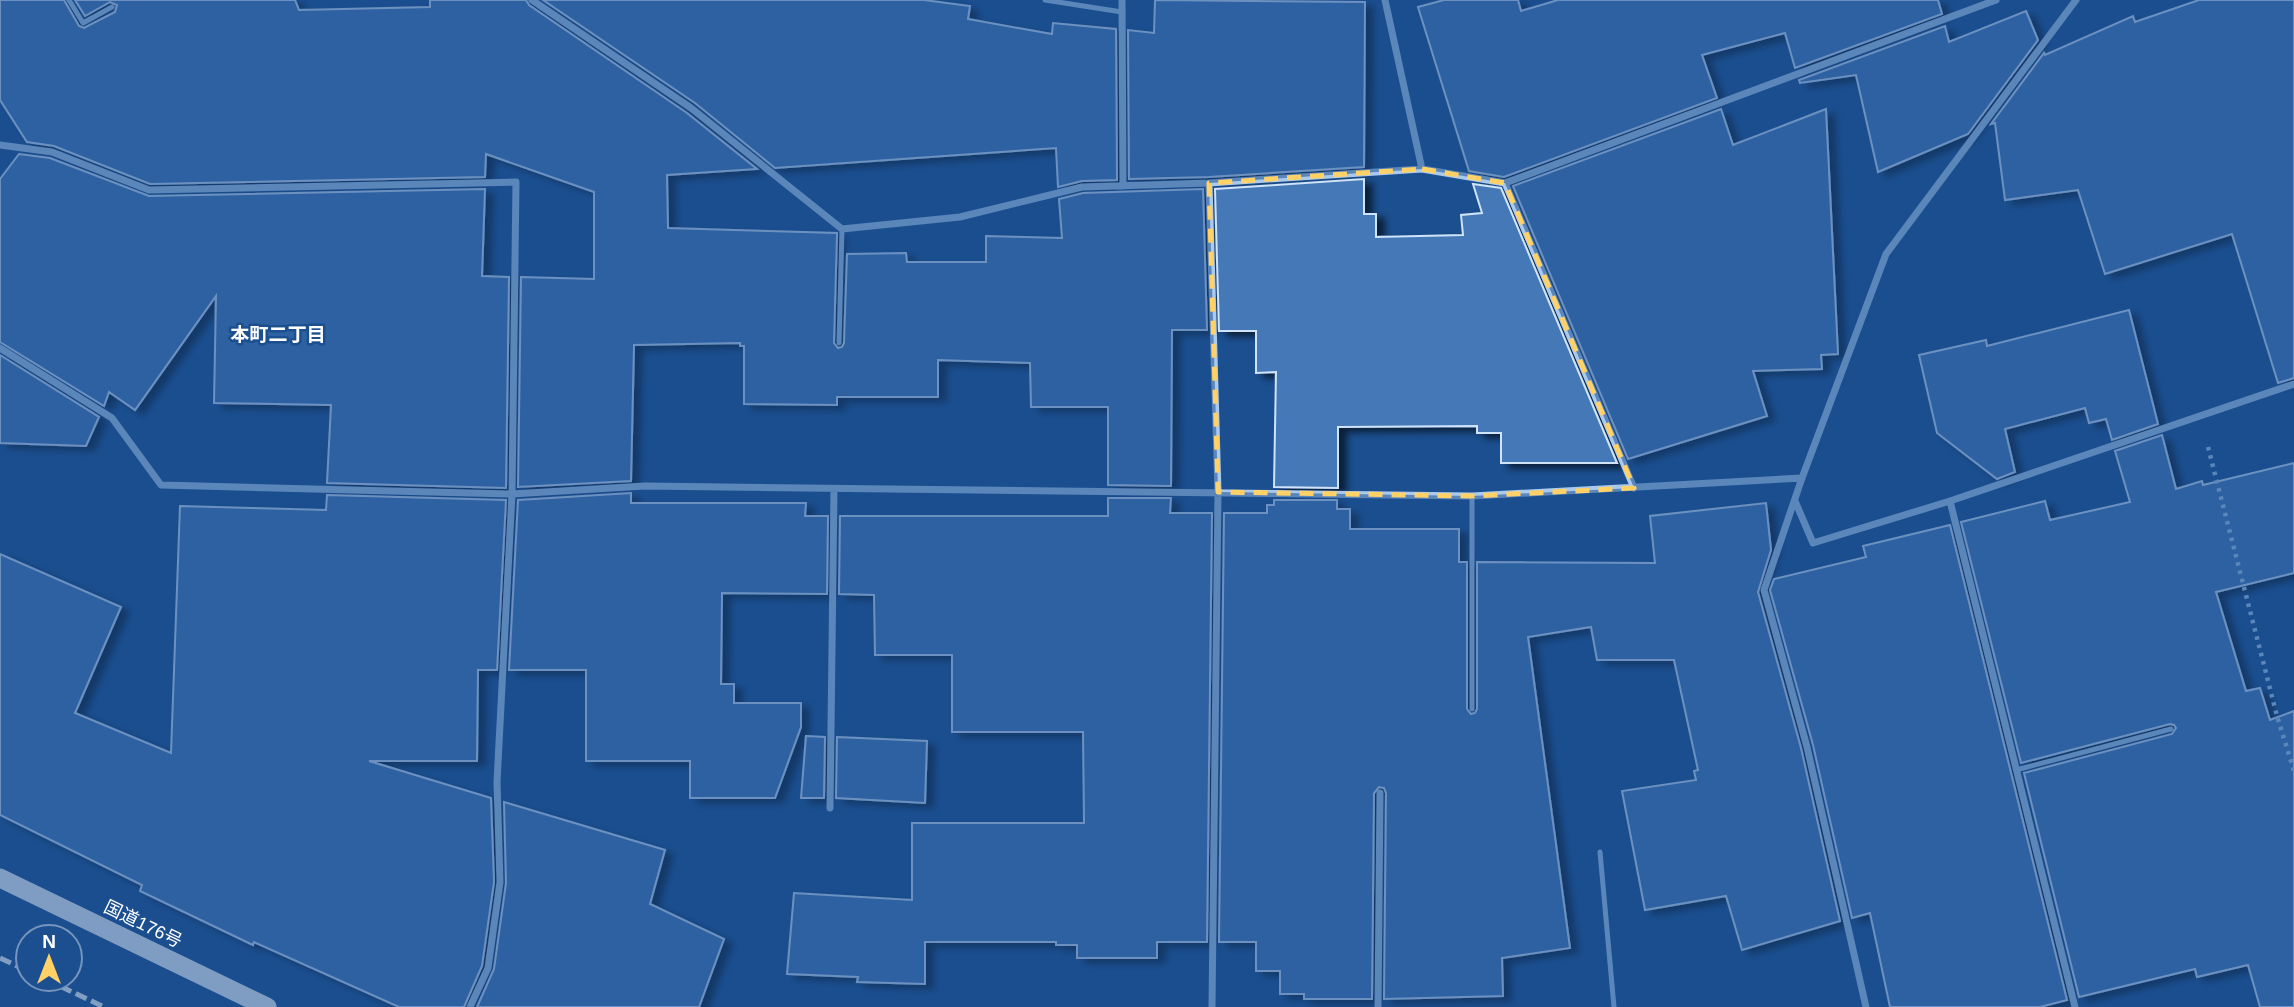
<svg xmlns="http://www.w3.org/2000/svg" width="2294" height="1007" font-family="Helvetica,'Noto Sans JP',sans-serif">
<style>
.building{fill:#4478b7;stroke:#cfe3fa;stroke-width:2;filter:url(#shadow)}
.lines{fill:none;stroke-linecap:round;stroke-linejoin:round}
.path{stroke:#a9c9ee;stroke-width:4.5;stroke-dasharray:3.5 5;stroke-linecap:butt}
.service{stroke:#a9c9ee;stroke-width:5}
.minor{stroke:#a9c9ee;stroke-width:7}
.trunk{stroke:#f8faff;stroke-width:19}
.rail{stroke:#fff;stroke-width:5;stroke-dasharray:12 5;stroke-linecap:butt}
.marked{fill:none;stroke:#ffd166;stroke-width:5;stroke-dasharray:14 9;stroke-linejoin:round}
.labels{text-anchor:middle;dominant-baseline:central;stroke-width:5;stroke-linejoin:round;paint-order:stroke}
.street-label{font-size:18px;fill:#fff;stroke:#1b4f8f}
.neighbourhood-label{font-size:19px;font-weight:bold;fill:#fff;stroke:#1b4f8f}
</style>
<defs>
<filter id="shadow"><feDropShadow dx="8" dy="4.5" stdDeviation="3.5" flood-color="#0009"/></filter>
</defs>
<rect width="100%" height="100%" fill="#1b4f8f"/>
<path class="building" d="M0 0H64L79 26 84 28 115 12 117 5 110 2 85 16 75 0H295L299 10 430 7V0H526L529 5 687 113 757 169 667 175 668 228 837 233 834 343 838 348 842 347 844 343 847 254 906 253 907 262H986V236L1062 238 1059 199 1083 193 1203 189 1207 330H1172L1171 486 1108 485V407H1031L1030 363 938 360V397H837V405L744 404V346H740V343L634 345 631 481 518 487 521 277 594 279V192L486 154 485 177 150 184 54 146 27 142 0 100Z
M543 0H924L970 6 968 19 1052 34 1053 23 1116 29 1117 180 1082 181 1058 187 1056 148 775 168 695 103Z
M1155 0 1365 2 1364 167 1209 177 1129 179 1128 30 1154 33Z
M1444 0H1518L1521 11 1558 0H1938L1942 14 1795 68 1785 33 1702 55 1717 98 1504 177 1469 171 1418 7Z
M2199 0H2294V378L2278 383 2232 234 2105 274 2078 190 2005 200 1995 123 1991 124 2044 53 2045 55 2133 16 2135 22Z
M2026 11 2038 40 1968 134 1878 172 1856 75 1800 83 1799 80 1945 26 1949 42Z
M1721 109 1733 145 1826 109 1838 354 1821 355 1822 369 1753 371 1767 416 1628 459 1513 186Z
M19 154 50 158 149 196 485 189 482 276 509 277 506 488 327 483 331 405 214 403 216 296 135 410 109 392 104 406 0 342V179Z
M1364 179V214H1376V237L1463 235 1461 215 1482 213 1473 184 1501 188 1617 463H1501V433H1477V426L1338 427V488L1274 487 1276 372 1256 373V331H1219L1215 189Z
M2129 310 2158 424 2112 440 2106 419 2089 423 2085 408 2005 429 2015 472 1997 479 1937 433 1919 355 1986 340 1987 346Z
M0 355 99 417 86 446 0 443Z
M2162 435 2176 489 2202 481 2203 485 2294 463V573L2216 592 2246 691 2260 688 2270 720 2294 711V1007H2260L2248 965 2197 977 2195 969 2079 997 2024 773 2172 734 2176 728 2174 725 2170 724 2021 763 1961 522 2045 501 2050 520 2130 502 2115 451Z
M631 493V503H806L805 516H828L827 594 722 593 721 684H734V703H801V727L775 798H690V761H586V670H509L518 500Z
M327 495 506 500 497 670H478L477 761H369L491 798 494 882 482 966 464 1007H399L254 942 253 945 140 891 142 885 0 815V554L121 607 75 713 171 753 180 506 326 510Z
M1108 498H1171L1170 513H1212L1207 942H1157V958H1077V945H1056V942H925V984L857 982 858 977 787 974 794 893 912 900V823H1084L1083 732H952V655H875L874 595 839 594 840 516H1108Z
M1274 500H1337V509H1350V529H1459V562H1467V709L1471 714 1475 713 1477 709V562L1655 563 1650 516 1766 503 1771 550 1758 592 1801 748 1840 921 1742 950 1726 896 1645 910 1622 791 1696 780 1694 771 1698 770 1674 660H1597L1591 627 1528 637 1570 948 1502 958 1503 996 1384 999 1386 793 1384 788 1379 787 1374 793 1372 999H1304V994H1280V971H1256V942H1219L1224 513H1267V505H1274Z
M1950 525 2067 1000 2040 1007H1890L1870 913 1852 918 1813 745 1770 590 1774 579 1866 557 1863 546Z
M806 736 825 737 824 798H801Z
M837 737 927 741 925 803 836 798Z
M504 802 665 850 650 904 724 939 699 1007H477L494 969 506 883Z"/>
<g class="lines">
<path class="path" d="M2208 447 2277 716 2294 771"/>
<path class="service" d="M69 0 83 23 112 7
M1045 0 1122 12
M839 343 842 229
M1472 709V496
M2016 770 2171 729
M1600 852 1614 1007"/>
<path class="minor" d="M532 0 691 108 842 229 960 217 1082 187 1209 183
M1122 0 1123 186
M1385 0 1422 169
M0 145 52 152 149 190 516 182 512 494 161 485 112 418 0 348
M1505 183 1634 488
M1795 501 1813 543 1950 501 2294 384
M1950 501 2075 1007
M830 808 834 489
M470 1007 488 968 500 882 497 782 512 494 645 486 1472 496 1802 478
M1212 1007 1218 492 1209 183 1422 169 1505 183 1996 0
M1378 1007 1380 793
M1866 1007 1807 747 1764 590 1802 478 1886 254 2076 0"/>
<path class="trunk" d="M0 878 267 1007"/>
<path class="rail" d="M0 958 28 971
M45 979 104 1007"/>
</g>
<path d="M0 0H2294V1007H0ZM1422 169 1505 183 1634 488 1472 496 1218 492 1209 183Z" fill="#1b4f8f" fill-opacity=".55" fill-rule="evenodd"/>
<path class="marked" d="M1422 169 1505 183 1634 488 1472 496 1218 492 1209 183Z"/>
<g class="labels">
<g class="street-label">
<text transform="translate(143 924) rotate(26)">国道176号</text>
</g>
<g class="neighbourhood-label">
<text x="278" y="334">本町二丁目</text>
</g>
</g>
<g transform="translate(49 958)"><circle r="33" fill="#1b4f8f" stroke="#7695bc" stroke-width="2"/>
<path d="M0-5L12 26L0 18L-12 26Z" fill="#ffd166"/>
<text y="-10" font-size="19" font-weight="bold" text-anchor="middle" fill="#ffffff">N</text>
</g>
</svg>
